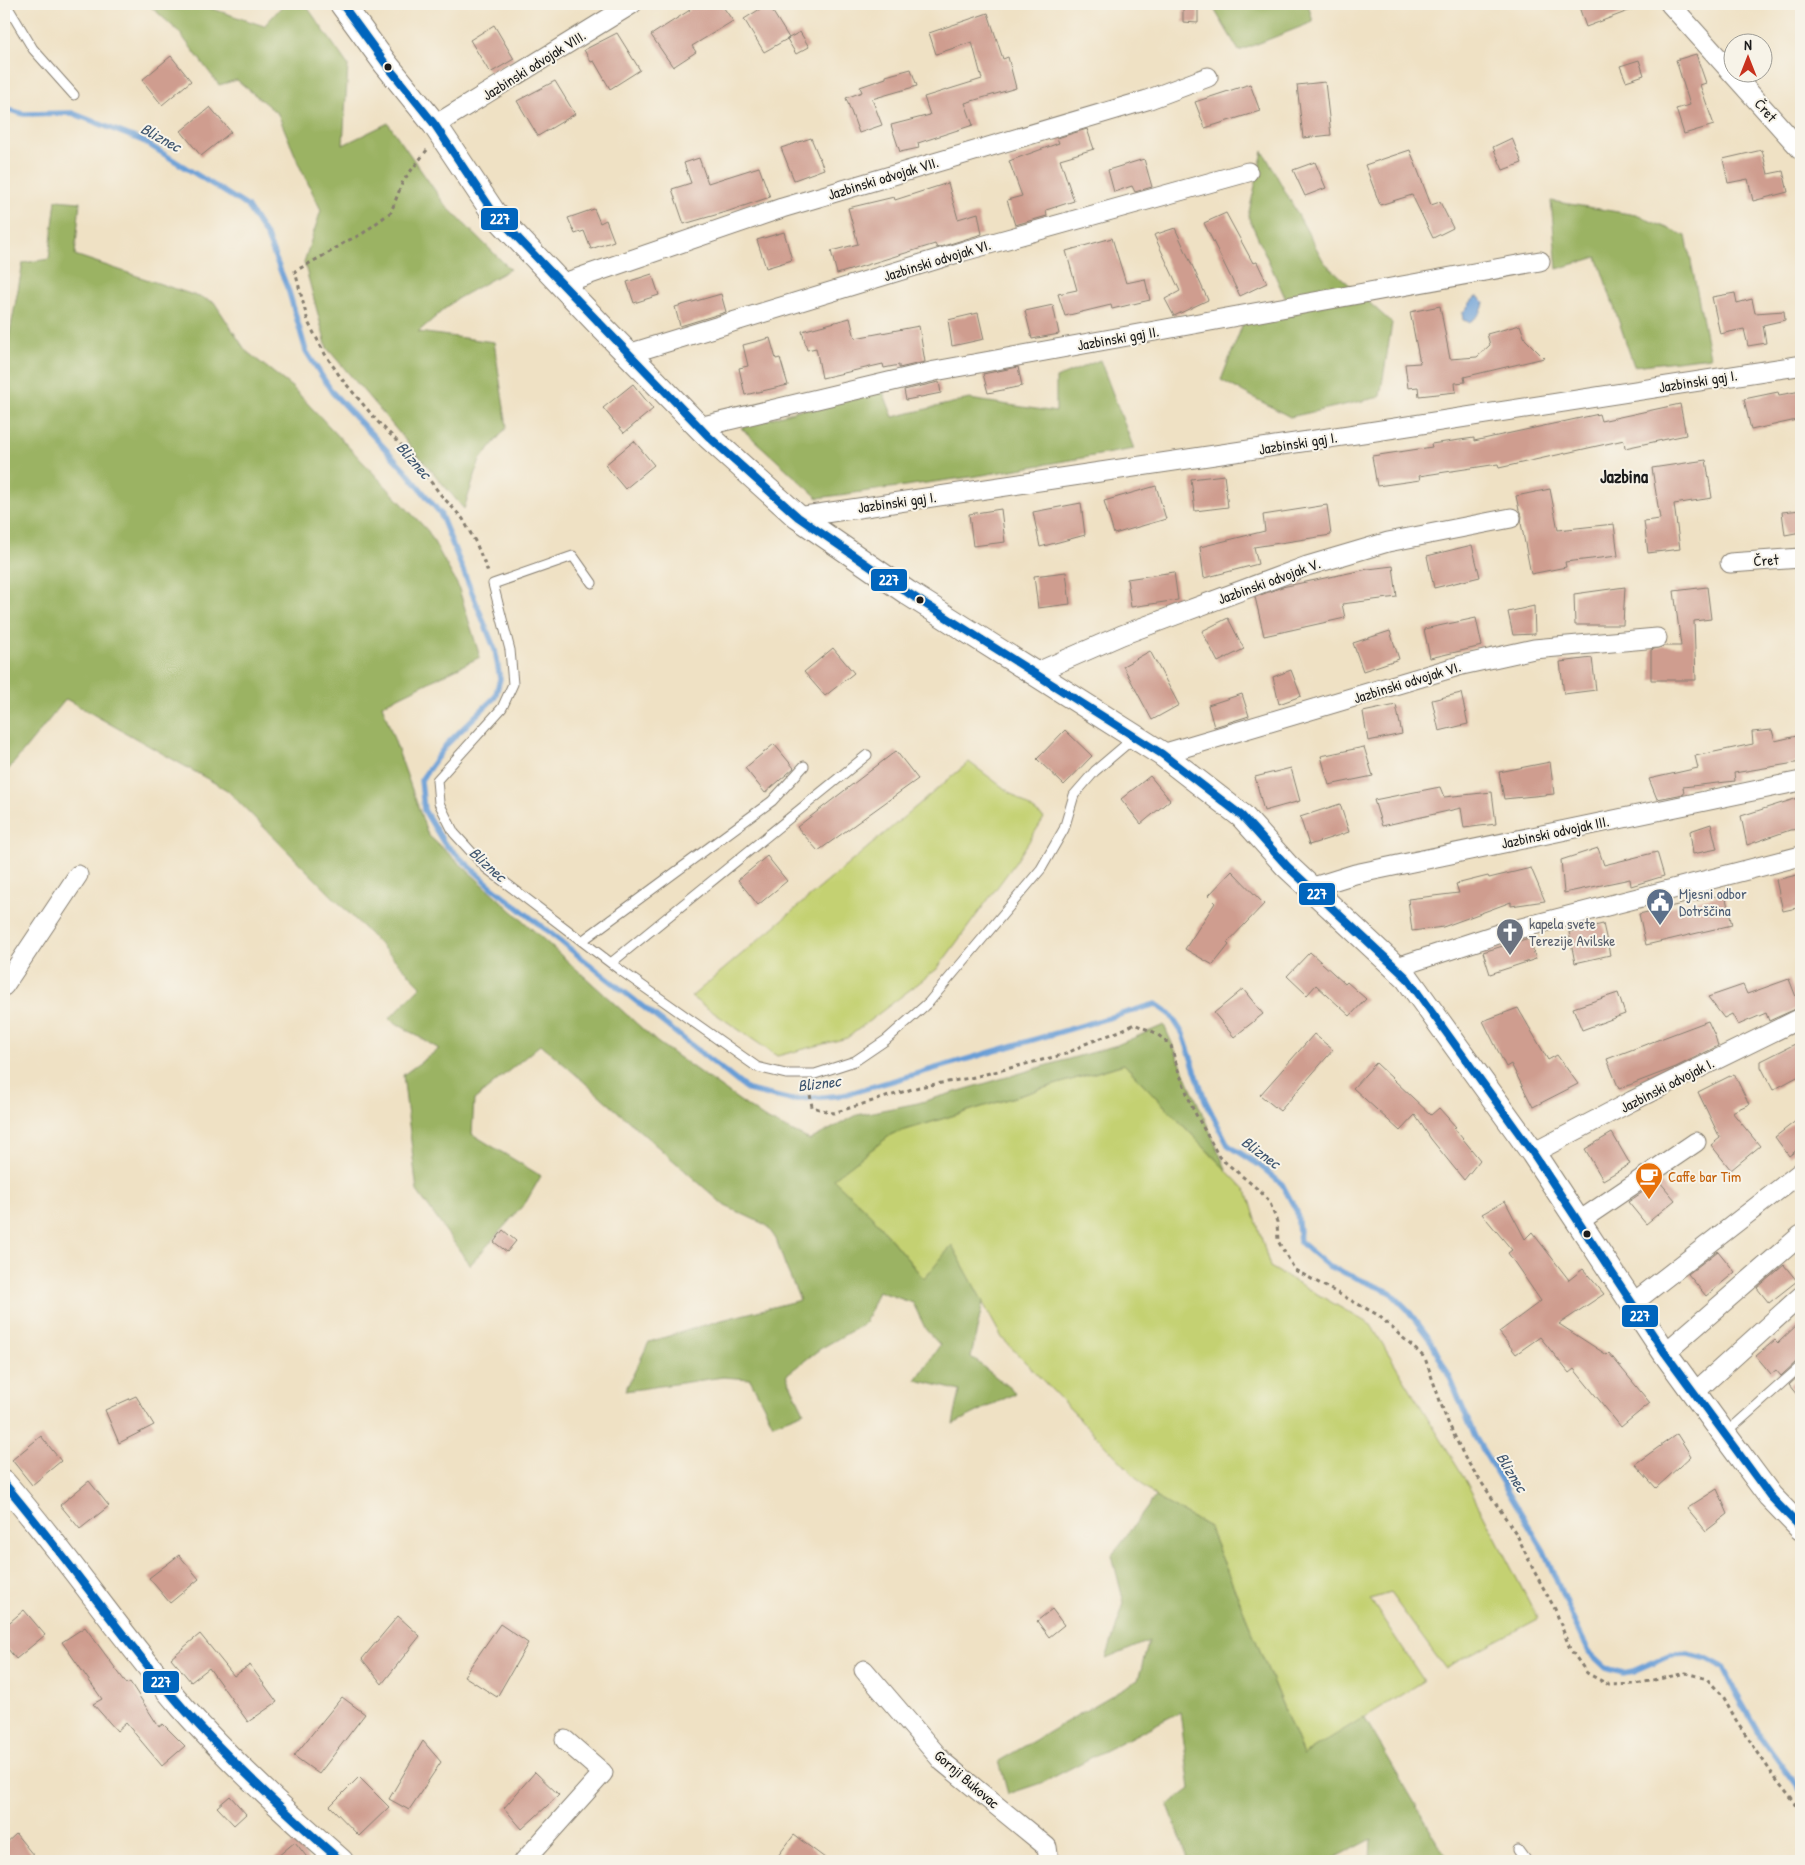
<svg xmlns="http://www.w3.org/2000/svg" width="1805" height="1865" font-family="'Patrick Hand',sans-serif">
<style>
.green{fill:#c4d172;stroke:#707647}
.forest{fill:#9bb364;stroke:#5c6840}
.water{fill:#699ed6;stroke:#425d79}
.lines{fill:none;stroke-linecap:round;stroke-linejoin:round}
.stream{stroke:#699ed6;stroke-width:5.5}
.building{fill:#cf9d8f}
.service-casing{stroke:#867e70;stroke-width:11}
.minor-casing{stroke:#867e70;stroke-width:21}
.tertiary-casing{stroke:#867e70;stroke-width:26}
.path{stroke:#867e70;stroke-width:3;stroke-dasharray:4 4;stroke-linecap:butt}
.service{stroke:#fff;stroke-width:9}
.minor{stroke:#fff;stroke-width:19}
.tertiary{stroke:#fff;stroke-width:24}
.bus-1-casing{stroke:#f7f3e8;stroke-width:11}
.bus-1{stroke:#0065bd;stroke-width:8}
.bus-dot{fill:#1c1c1c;stroke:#f7f3e8;stroke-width:2}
.labels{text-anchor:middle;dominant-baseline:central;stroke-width:4;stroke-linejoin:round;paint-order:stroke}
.street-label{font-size:15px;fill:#1c1c1c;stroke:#f7f3e8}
.service-label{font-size:15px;fill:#4e5e75;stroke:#f7f3e8;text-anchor:start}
.worship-label{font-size:15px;fill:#5b616d;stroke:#f7f3e8;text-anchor:start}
.food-label{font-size:15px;fill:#c56008;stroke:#f7f3e8;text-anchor:start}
.water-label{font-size:16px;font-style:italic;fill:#3f5670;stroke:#f7f3e8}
.quarter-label{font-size:18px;font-weight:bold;fill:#1c1c1c;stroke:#f7f3e8}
.line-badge{stroke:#f7f3e8;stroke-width:2}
.badge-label{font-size:14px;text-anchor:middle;font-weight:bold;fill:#fff}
</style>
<rect width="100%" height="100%" fill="#f7f3e8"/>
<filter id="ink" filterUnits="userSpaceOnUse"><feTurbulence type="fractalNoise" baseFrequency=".02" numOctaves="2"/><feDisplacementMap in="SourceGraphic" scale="10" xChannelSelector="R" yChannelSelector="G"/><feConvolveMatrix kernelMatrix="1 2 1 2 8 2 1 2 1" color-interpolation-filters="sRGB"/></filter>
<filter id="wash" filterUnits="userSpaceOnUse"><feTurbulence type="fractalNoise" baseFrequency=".0096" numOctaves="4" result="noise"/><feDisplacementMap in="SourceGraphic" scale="20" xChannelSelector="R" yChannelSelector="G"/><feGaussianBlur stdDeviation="1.12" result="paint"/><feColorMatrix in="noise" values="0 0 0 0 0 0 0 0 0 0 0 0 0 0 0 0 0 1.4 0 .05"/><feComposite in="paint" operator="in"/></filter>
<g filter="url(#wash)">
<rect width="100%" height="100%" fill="#efe1c4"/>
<path class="green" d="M969 762 1044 818 1015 863 937 969 847 1038 777 1056 691 997Z
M1124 1064 1248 1193 1270 1267 1371 1325 1461 1472 1538 1619 1445 1668 1390 1593 1370 1599 1424 1681 1303 1755 1209 1527 1155 1497 1002 1338 952 1246 925 1280 870 1214 832 1179 892 1134Z"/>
<path class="forest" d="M148 4H198L264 26 284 4H305L348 65 343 145 388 123 445 205 510 269 455 300 418 332 494 342 507 427 480 460 464 509 327 348 304 262 321 210 300 167 278 114 237 80 219 85 179 32Z
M1211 4H1308L1313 22 1239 51Z
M1263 151 1324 262 1392 323 1380 397 1290 417 1221 380 1244 321 1293 315 1248 216Z
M56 200 80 202 75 255 214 302 246 351 293 388 428 531 458 586 480 657 382 705 428 835 657 1042 764 1118 810 1140 857 1115 918 1103 1117 1045 1164 1025 1227 1171 1124 1064 892 1134 833 1179 870 1214 924 1279 952 1245 983 1302 971 1357 1016 1393 953 1424 960 1391 916 1380 940 1345 926 1330 913 1303 878 1291 865 1323 820 1349 786 1375 804 1412 773 1424 750 1379 723 1377 625 1391 649 1342 718 1321 800 1300 785 1265 776 1239 766 1225 725 1206 541 1044 474 1100 472 1134 541 1176 526 1202 470 1265 417 1191 403 1075 439 1049 389 1019 421 986 227 790 66 699 4 775V364L23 263 49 259Z
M1551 201 1636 215 1686 236 1710 357 1634 366 1597 257 1557 269Z
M1100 360 1134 449 977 476 818 498 741 428 880 384 893 417 969 399 1056 412V378Z
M1155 1497 1209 1527 1303 1755 1364 1717 1449 1861H1371L1372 1839 1330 1861H1189L1168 1805 1190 1789 1180 1712 1044 1782 1008 1794 999 1761 1138 1680 1149 1641 1106 1659 1124 1603 1112 1555Z"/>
<path class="water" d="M1476 297H1479L1484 302C1483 312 1477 318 1469 322L1463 320 1462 313C1468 308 1469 302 1476 297Z"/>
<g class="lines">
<path class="stream" d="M4 108 23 114 72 113 143 141 247 206 267 237 289 292 306 351 332 392 405 470 440 513 495 650 500 679 495 697 446 745 421 780 424 810 444 843 492 887 748 1090 791 1100 844 1095 1156 1004 1170 1014 1183 1034 1205 1100 1228 1145 1259 1165 1282 1184 1297 1212 1300 1242 1328 1266 1390 1292 1407 1309 1431 1341 1451 1380 1475 1437 1544 1551 1572 1617 1589 1652 1606 1668 1623 1673 1633 1671 1670 1655 1688 1654 1707 1659 1724 1668 1736 1693 1763 1740 1801 1792"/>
</g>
<g id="blocks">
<path class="building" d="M685 4H721L733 21 692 46 696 52 673 67 651 35 690 10Z
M768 4 789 38 764 52 744 19Z
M1183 4H1198V23L1183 22Z
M1578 4H1644V5L1586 27Z
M988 13 1003 59 1008 57 1016 88 965 103 973 125 918 143 919 148 900 152 891 125 930 115 924 97 982 79 972 42 936 54 929 33Z
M494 25 514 59 490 73 470 40Z
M800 32 809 47 796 54 787 39Z
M617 33 640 70 610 89 594 61 591 62 584 50Z
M1696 54 1706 83 1700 85 1714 125 1684 134 1676 109 1690 105 1676 60Z
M171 56 191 81 162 105 142 80Z
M1639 60 1644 75 1626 81 1620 66Z
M911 69 917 86 872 99 882 125 859 133 846 98 862 92 860 87 886 78V76Z
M555 81 575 114 538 136 517 101Z
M1325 82 1331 135 1303 138 1297 85Z
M1250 84 1260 111 1205 128 1195 102Z
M210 107 231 132 201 156 181 131Z
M1087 129 1094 149 1060 159 1074 201 1046 210 1047 216 1015 225 1007 200 1022 196 1009 161 1059 143 1057 138Z
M811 138 824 169 794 180 781 148Z
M1512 138 1522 163 1503 170 1493 147Z
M1410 150 1431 205 1440 202 1453 228 1433 238 1412 195 1380 205 1365 165Z
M1762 150 1768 174 1783 171 1788 192 1753 201 1748 179 1728 183 1723 159Z
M699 158 708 183 759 167 770 197 729 211 684 224 672 189 691 183 684 163Z
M1144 159 1152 187 1135 192 1132 186 1114 192 1108 170Z
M1315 162 1326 188 1305 196 1293 170Z
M948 183 958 219 978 213 982 234 937 248 935 244 837 274 831 251 858 244 848 208 894 197 895 200Z
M594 209 600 223 606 220 614 241 591 249 584 231 575 234 568 218Z
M1226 213 1253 263 1257 262 1267 283 1240 296 1204 223Z
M1175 228 1208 300 1174 316 1165 299 1180 291 1154 235Z
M784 232 792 260 766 268 757 240Z
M1112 238 1126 283 1145 279 1150 300 1112 309 1111 305 1065 316 1058 294 1077 290 1066 251Z
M652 274 659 295 634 303 627 282Z
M1735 293 1737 303 1752 299 1755 313 1784 311 1785 320 1763 325 1766 343 1748 346 1744 329 1720 334 1712 297Z
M721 294 726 312 680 326 675 307Z
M1053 305 1059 334 1032 339 1025 311Z
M1440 306 1450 359 1477 357 1490 345 1487 334 1520 325 1525 339 1544 358 1464 377 1465 382 1455 383 1456 392 1419 396 1418 387 1408 388 1405 364 1420 363 1410 312Z
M978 313 984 339 952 346 948 320Z
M850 318 855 338 919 326 925 362 899 368V365L884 368 883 364 822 378 816 348 807 350 802 331Z
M770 338 776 359 780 358 788 385 745 395 739 368 748 366 743 345Z
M1018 367 1022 386 988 393 983 374Z
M939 382 941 393 906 400 904 390Z
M633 384 653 409 624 433 603 408Z
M1801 391V419L1751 430 1744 399 1778 392 1779 395Z
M1680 404 1686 435 1625 448 1624 440 1499 468 1498 464 1419 476 1420 480 1377 486 1372 456 1432 447 1431 444 1474 438V441L1599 414 1601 421Z
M634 441 654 465 625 489 605 465Z
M1706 460 1712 498 1674 504 1680 549 1648 553 1644 521 1660 519 1652 468Z
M1224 475 1228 507 1195 511 1191 479Z
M1156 486 1166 519 1114 534 1104 501Z
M1550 489 1558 530 1614 524 1618 556 1565 562 1566 567 1531 574 1521 523 1522 516 1519 510 1516 496Z
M1081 503 1085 535 1040 547 1033 512Z
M1327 505 1331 535 1254 547 1258 564 1204 578 1200 547 1265 531 1263 515Z
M1001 509 1005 542 973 546 969 514Z
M1801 510V532L1785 535 1782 512Z
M1472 545 1480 577 1434 588 1427 556Z
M1393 566 1397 597 1342 604 1345 618 1264 636 1255 597 1282 587 1368 569Z
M1066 572 1070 604 1038 608 1034 576Z
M1174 572 1178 600 1131 607 1127 579Z
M1625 587 1623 625H1575L1574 594Z
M1707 587 1711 619 1694 621 1696 680H1651V650L1664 646H1681L1674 591Z
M1534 606 1535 634 1513 635 1508 612Z
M1228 618 1244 649 1218 662 1202 631Z
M1476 618 1482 646 1430 658 1424 629Z
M1390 631 1399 659 1363 671 1353 643Z
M833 648 854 673 825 696 804 672Z
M1150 651 1179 705 1152 720 1123 666Z
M1592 658 1596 690 1564 694 1560 662Z
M1291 670 1301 696 1279 704 1273 677Z
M1461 693 1468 724 1439 731 1432 700Z
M1242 694 1249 716 1214 727 1208 705Z
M1396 705 1402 734 1368 741 1363 712Z
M1065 730 1092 756 1064 785 1037 759Z
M1772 730 1775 741 1801 735V762L1734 773 1735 781 1683 787 1684 794 1657 799 1649 779 1698 768 1695 756 1753 744 1752 732Z
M774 744 794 768 765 793 745 768Z
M1364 747 1373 776 1329 785 1321 756Z
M896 751 918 779 818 851 797 827Z
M1550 762 1554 794 1504 799 1499 772Z
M1291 768 1300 801 1264 811 1255 777Z
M1150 776 1170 800 1141 824 1121 799Z
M1440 787 1444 797 1492 792 1496 824 1464 828 1461 808 1382 826 1374 800Z
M1801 797V829L1790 830 1747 845 1741 816Z
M1340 804 1349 832 1309 845 1300 817Z
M1711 824 1717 849 1693 854 1690 831Z
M1598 848 1604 865 1657 852 1664 876 1631 886 1630 879 1564 893 1561 860Z
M767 856 787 881 758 905 738 880Z
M1531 868 1545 901 1511 906V902L1443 927 1412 931 1408 899 1459 893 1456 884 1488 876 1489 878Z
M1232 871 1264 904 1227 943 1229 945 1213 965 1185 949 1215 903 1208 896Z
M1801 874V907L1783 911 1776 880Z
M1725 894 1732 925 1646 945 1639 914Z
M1603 924 1610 955 1575 963 1569 932Z
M1529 938 1536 959 1490 974 1483 952Z
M1310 952 1345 984 1347 982 1366 999 1350 1016 1316 985 1307 995 1287 976Z
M1789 979 1800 1007 1769 1021 1766 1013 1738 1025 1732 1014 1724 1018 1708 997 1743 985 1747 994Z
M1243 989 1263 1014 1234 1037 1214 1013Z
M1618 993 1625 1014 1582 1030 1573 1008Z
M1518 1008 1548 1060 1557 1055 1578 1084 1533 1107 1511 1064 1506 1067 1483 1021Z
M1708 1021 1715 1036 1718 1046 1676 1067 1619 1089 1607 1059Z
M1314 1034 1333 1050 1280 1111 1260 1095Z
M1801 1041V1075L1773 1090 1761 1067V1061Z
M1376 1063 1431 1115 1439 1108 1456 1127 1454 1128 1480 1160 1464 1180 1431 1139 1415 1115 1400 1131 1353 1088Z
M1734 1074 1749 1104 1732 1112 1760 1146 1731 1170 1711 1145 1720 1138 1698 1092Z
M1801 1117V1147L1789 1156 1775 1137Z
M1612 1133 1630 1164 1603 1180 1585 1149Z
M1659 1181 1675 1200 1646 1224 1628 1202Z
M1505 1201 1525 1239 1532 1232 1569 1280 1583 1269 1604 1294 1559 1324 1607 1355 1609 1353 1650 1403 1621 1427 1574 1369 1569 1373 1540 1337 1516 1354 1499 1332 1541 1301 1508 1253 1512 1250 1482 1214Z
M503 1230 516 1241 507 1252 494 1242Z
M1718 1251 1735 1272 1706 1296 1688 1274Z
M1784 1265 1797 1281 1769 1303 1757 1288Z
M1801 1321V1360L1797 1361 1781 1376 1776 1370 1771 1374 1756 1356 1775 1340 1778 1343Z
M1801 1374V1400L1789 1385Z
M136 1396 154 1425 119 1443 105 1410Z
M1677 1434 1691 1456 1656 1488 1635 1464Z
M41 1436 61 1461 32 1485 12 1460Z
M89 1481 109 1506 80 1529 60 1505Z
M1717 1489 1728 1514 1706 1531 1687 1508Z
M179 1555 199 1579 170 1603 149 1578Z
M1052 1609 1064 1625 1049 1637 1037 1621Z
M24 1610 45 1635 16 1659 4 1644V1627Z
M398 1616 420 1636 382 1684 362 1659Z
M500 1624 528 1643 497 1697 464 1676Z
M85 1627 127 1684 130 1682 159 1727 163 1724 185 1746 162 1766 126 1723 117 1731 93 1704 102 1699 62 1642Z
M200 1634 234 1676 250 1665 277 1702 248 1722 209 1668 191 1682 171 1658Z
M342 1697 365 1714 319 1774 294 1756Z
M423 1741 441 1762 409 1810 389 1799Z
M535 1772 559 1795 522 1829 504 1808Z
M359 1777 389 1807 359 1836 330 1806Z
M230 1796 246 1814 234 1825 217 1807Z
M16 1834 38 1861H4V1845Z
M794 1835 829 1861H774Z
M295 1842 310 1861H272Z"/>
</g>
</g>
<g filter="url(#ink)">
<use href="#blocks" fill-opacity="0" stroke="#867e70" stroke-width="1"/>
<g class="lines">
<g class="service-casing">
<path id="service" d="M6 4 33 49 74 95
M592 583 573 556 493 584 510 650 513 684 502 708 437 780 439 803 454 833 486 868 620 970 757 1067 786 1074H815L855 1061 886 1040 929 1002 1041 869 1064 829 1074 795 1095 771 1135 737
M582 941 772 801 804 766
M611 963 867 755
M1726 1433 1801 1366
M1518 1850 1526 1861"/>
</g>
<g class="minor-casing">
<path id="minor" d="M1670 4 1801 150
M435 125 632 4
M561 284 782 208 1147 100 1208 77
M628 354 964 251 1248 172
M699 427 935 371 1540 261
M798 517 1369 432 1797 366
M1730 563 1801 558
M1035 673 1122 635 1307 566 1388 542 1511 518
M1162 754 1462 665 1534 649 1657 638
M1310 888 1355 874 1801 781
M1394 968 1498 934 1801 856
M4 986 78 875
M1533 1153 1632 1101 1801 1018
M1578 1222 1696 1142
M1633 1303 1801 1172
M1665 1353 1801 1235
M1694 1393 1801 1296
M864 1670 943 1762 1047 1847 1049 1861
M524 1861 603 1773 565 1740"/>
</g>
<g class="tertiary-casing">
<path id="tertiary" d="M342 4 385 63 435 125 493 212 597 322 708 436 798 517 908 593 1162 754 1242 816 1287 866 1407 978 1533 1153 1665 1353 1724 1434 1770 1496 1801 1528
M4 1483C67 1555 120 1635 183 1708 232 1763 286 1813 341 1861"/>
</g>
<path class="path" d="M427 150 403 181 391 212 362 234 345 242 330 252 295 271 308 322 325 354 341 378 378 422 407 451 441 495 463 519 476 543 488 572
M809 1087 812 1107 833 1113 919 1087 970 1078 1066 1054 1085 1044 1120 1031 1134 1024 1156 1033 1171 1046 1178 1070 1193 1109 1210 1140 1219 1157 1260 1191 1270 1203 1277 1222 1278 1241 1295 1270 1378 1315 1425 1358 1446 1418 1465 1458 1517 1535 1534 1571 1555 1609 1570 1649 1587 1673 1609 1685 1636 1684 1686 1673 1707 1679 1723 1696 1736 1720 1775 1778 1801 1811"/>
<use href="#service" class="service"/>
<use href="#minor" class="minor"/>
<use href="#tertiary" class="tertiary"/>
<g class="bus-1-casing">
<path id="bus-1" d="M342 4 385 63 435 125 493 212 708 436 798 517 908 593 1162 754 1242 816 1287 866 1407 978 1533 1153 1665 1353 1770 1496 1801 1528
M4 1483C66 1556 120 1636 183 1708 232 1763 286 1813 341 1861"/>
</g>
<use href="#bus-1" class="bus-1"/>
</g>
</g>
<defs>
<g id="civic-pin" transform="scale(1.4375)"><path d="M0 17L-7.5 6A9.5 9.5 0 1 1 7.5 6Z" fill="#5c6f8a" stroke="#f7f3e8"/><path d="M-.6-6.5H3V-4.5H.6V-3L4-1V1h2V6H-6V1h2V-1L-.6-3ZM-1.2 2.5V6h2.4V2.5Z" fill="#fff"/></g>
<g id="church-pin" transform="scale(1.4375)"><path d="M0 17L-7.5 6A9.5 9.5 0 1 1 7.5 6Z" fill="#6b7280" stroke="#f7f3e8"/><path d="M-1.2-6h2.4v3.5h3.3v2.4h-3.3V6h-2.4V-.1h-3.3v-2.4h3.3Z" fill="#fff"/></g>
<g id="cafe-pin" transform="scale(1.4375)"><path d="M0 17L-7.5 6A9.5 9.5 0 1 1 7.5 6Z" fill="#e8710a" stroke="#f7f3e8"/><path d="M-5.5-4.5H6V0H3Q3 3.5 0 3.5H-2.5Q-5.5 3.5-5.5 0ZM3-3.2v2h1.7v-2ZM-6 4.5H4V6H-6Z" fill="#fff"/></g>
</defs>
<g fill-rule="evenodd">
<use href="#civic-pin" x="1660" y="902"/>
<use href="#church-pin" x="1510" y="932"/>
<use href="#cafe-pin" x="1649" y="1176"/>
</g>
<g class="bus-dot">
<circle cx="388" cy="67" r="4.5"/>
<circle cx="920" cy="600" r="4.5"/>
<circle cx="1587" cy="1234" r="4.5"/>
</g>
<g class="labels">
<g class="street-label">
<text transform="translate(534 65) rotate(-32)">Jazbinski odvojak VIII.</text>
<text transform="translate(1766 110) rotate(48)">Čret</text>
<text transform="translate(883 178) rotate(-17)">Jazbinski odvojak VII.</text>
<text transform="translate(937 260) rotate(-17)">Jazbinski odvojak VI.</text>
<text transform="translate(1118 338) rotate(-10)">Jazbinski gaj II.</text>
<text transform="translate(1698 381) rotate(-9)">Jazbinski gaj I.</text>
<text transform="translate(1298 443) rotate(-9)">Jazbinski gaj I.</text>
<text transform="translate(897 502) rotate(-8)">Jazbinski gaj I.</text>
<text transform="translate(1766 560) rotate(-4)">Čret</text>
<text transform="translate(1269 581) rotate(-20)">Jazbinski odvojak V.</text>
<text transform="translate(1407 682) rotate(-17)">Jazbinski odvojak VI.</text>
<text transform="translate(1555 832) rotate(-12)">Jazbinski odvojak III.</text>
<text transform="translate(1667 1085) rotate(-27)">Jazbinski odvojak I.</text>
<text transform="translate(967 1779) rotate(41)">Gornji Bukovac</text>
</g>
<g class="service-label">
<text x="1679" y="893">Mjesni odbor<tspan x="1679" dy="17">Dotrščina</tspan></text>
</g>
<g class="worship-label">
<text x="1529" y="923">kapela svete<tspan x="1529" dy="17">Terezije Avilske</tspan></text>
</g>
<g class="food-label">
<text x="1668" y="1176">Caffe bar Tim</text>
</g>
<g class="water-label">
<text transform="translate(161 137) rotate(29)">Bliznec</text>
<text transform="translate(414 460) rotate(49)">Bliznec</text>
<text transform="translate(488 864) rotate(42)">Bliznec</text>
<text transform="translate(819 1083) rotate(-7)">Bliznec</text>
<text transform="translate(1261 1152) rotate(36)">Bliznec</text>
<text transform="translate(1512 1472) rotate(58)">Bliznec</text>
</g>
<g class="quarter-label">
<text x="1624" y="476">Jazbina</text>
</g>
</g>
<g class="line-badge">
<rect x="480" y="207" width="39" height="24" rx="5" fill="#0065bd"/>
<rect x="870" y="568" width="38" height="24" rx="5" fill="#0065bd"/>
<rect x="1298" y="882" width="38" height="24" rx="5" fill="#0065bd"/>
<rect x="1621" y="1304" width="38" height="24" rx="5" fill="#0065bd"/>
<rect x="142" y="1670" width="38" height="24" rx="5" fill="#0065bd"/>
</g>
<g class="badge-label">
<text x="500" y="224">227</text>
<text x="889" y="585">227</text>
<text x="1317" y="899">227</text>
<text x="1640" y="1321">227</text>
<text x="161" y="1687">227</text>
</g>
<rect width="1805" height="1865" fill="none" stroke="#f7f3e8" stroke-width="20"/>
<g transform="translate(1748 58)"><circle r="24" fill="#f7f3e8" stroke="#9f9d96"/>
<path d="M0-4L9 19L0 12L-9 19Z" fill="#c8321e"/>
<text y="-8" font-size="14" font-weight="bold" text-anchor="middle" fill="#1c1c1c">N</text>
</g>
</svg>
